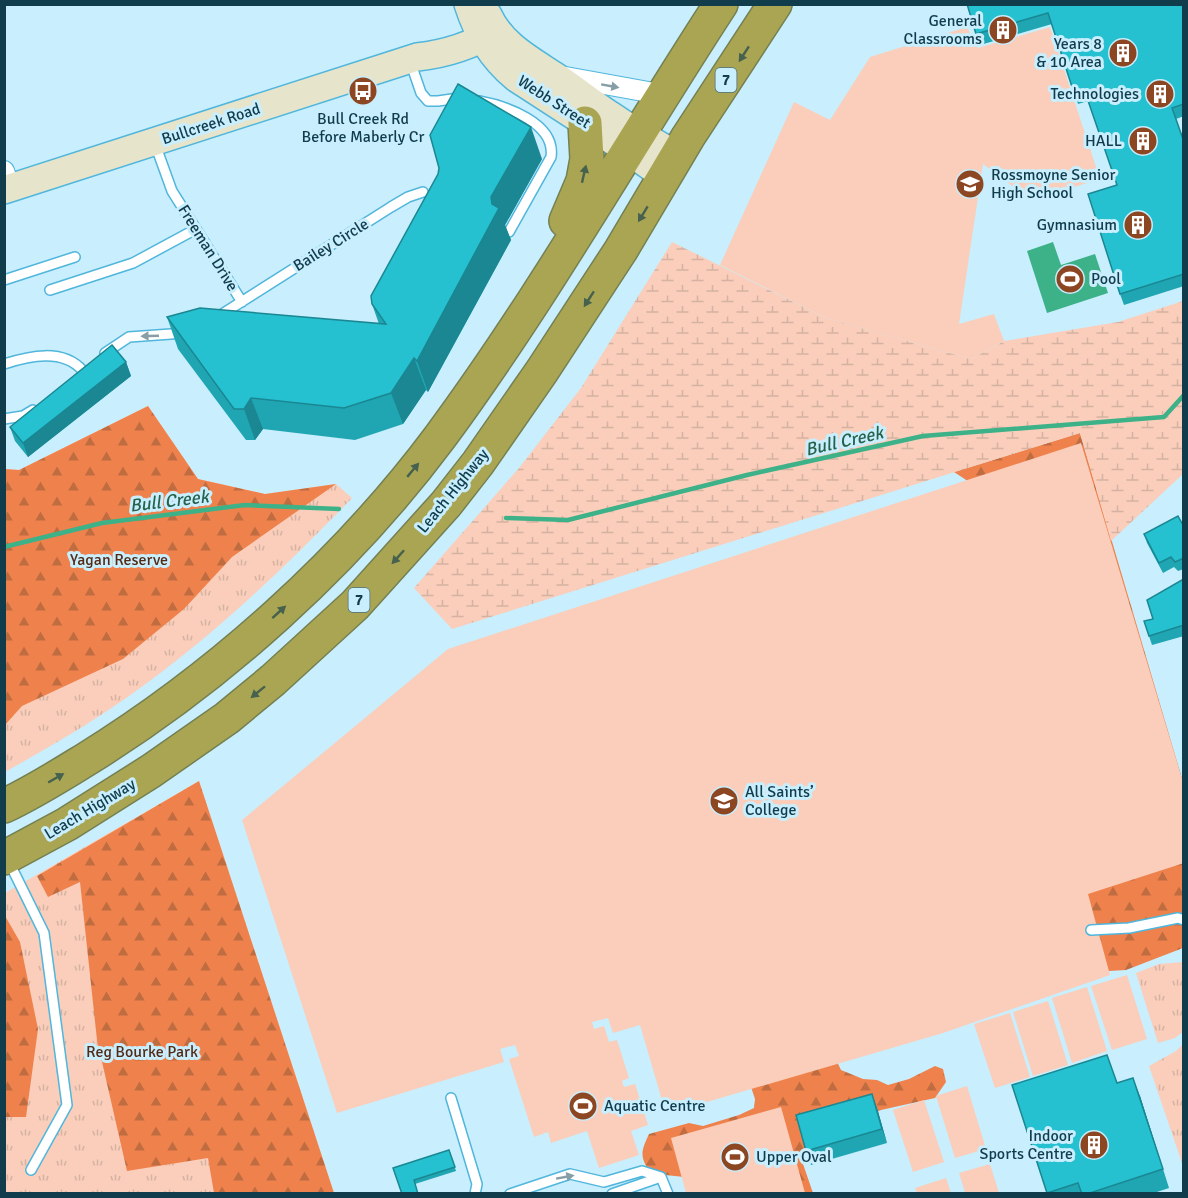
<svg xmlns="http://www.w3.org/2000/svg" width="1188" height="1198" font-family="Signika,sans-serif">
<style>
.grass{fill:url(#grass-tufts)}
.forest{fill:url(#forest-firs)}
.wetland{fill:url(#wetland-marsh)}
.pitch{fill:#faceba}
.water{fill:#3db188}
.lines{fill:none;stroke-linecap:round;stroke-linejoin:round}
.stream{stroke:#3db188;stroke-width:4.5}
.lane-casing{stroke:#50b6dc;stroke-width:12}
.street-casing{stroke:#50b6dc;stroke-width:22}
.secondary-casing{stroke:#50b6dc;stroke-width:30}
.highway-casing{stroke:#748051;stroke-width:36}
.lane{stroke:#fff;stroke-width:9}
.street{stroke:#fff;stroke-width:20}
.secondary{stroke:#e6e4cb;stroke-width:27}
.highway{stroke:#aaa553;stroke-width:33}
.wall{fill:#20a6b3}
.shaded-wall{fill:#1a8792}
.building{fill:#25c1d0;stroke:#1a8792;stroke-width:1.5}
.oneway{fill:#46614e}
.oneway2{fill:#889ea6}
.labels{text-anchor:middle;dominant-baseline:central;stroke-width:6;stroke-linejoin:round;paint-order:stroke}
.shield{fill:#c9eefd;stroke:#487181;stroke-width:1.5}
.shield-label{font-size:15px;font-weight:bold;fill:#103c4c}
.poi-label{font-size:16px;fill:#103c4c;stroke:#c9eefd;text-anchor:end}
.street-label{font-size:16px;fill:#103c4c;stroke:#c9eefd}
.park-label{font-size:16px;fill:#552a14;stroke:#c9eefd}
.water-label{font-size:18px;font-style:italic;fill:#25614b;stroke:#c9eefd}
</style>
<defs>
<pattern id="grass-tufts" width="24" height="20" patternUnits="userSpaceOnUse" patternTransform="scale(1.5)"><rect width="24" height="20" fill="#faceba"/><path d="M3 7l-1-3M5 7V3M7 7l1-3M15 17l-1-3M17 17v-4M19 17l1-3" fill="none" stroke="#d5b2a2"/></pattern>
<pattern id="forest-firs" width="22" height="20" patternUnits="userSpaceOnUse" patternTransform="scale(1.5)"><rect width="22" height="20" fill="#ef824c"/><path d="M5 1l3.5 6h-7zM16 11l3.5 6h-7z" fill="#c06c41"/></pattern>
<pattern id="wetland-marsh" width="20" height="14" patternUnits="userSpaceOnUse" patternTransform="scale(1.5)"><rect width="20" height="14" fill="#faceba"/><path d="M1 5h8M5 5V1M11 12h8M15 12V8" fill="none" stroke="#d5b2a2"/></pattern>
</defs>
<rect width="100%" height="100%" fill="#c9eefd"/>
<path class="grass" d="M148 406 198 479 265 494 336 484 352 498C277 576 197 651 107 711 74 733 39 753 5 772L4 469 19 470Z
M199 781 334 1193 5 1194V893Z
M1183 962V1032L1175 1038 1158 1043 1136 973 1159 964Z
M1183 1044V1166L1149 1066 1176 1051Z"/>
<path class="forest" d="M148 406 198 479 265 494 336 484 232 557 184 609 123 659 22 706 5 725V469L19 470Z
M1080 433 1183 782V948L1126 970 1109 971 1067 949 989 495 954 472Z
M199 781 334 1193H214L208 1158 127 1171 97 1040 80 882 48 897 37 876Z
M4 914 20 942 38 1029 26 1117H5Z
M832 1051 841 1070 863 1079 877 1080 888 1085 909 1079 935 1066 943 1069 946 1082 935 1098 881 1110 860 1120 816 1143 803 1164 813 1193C758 1193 706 1177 651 1174 640 1157 640 1153 649 1134L689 1123 703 1126 739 1115 754 1108 755 1099 746 1072Z"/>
<path class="wetland" d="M672 242 826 318 971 359 1004 341 1118 322 1183 301V474L1111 541 1080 433 452 629 414 588 519 468 581 388Z"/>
<path class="pitch" d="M967 27 978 48 1050 27 1100 179 1031 200 983 164 959 324 994 314 1004 341 971 359 826 318 720 265 794 102 830 120 870 57Z
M1081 443 1183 782 1184 863 1088 894 1110 975 943 1033 666 1114 640 1025 613 1033 608 1018 592 1022 594 1029 604 1026 609 1042 617 1040 629 1078 622 1081 624 1087 635 1084 648 1125 631 1131 639 1155 599 1168 587 1131 551 1143 548 1132 534 1137 509 1059 519 1056 515 1045 500 1049 504 1062 337 1113 242 820 448 649Z
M1127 975 1147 1039 1112 1050 1091 986Z
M1087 987 1107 1051 1072 1063 1052 998Z
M1048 1001 1068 1065 1033 1076 1013 1012Z
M1010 1013 1030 1077 995 1088 974 1024Z
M967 1086 986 1149 955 1158 936 1096Z
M924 1100 944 1162 913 1172 893 1110Z
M781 1107 805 1193H686L671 1138Z
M990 1164 999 1193H965L959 1173Z
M946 1178 951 1193H917L915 1188Z"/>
<path class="water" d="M1053 242 1061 265 1095 254 1108 293 1047 313 1027 251Z"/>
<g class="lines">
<path class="stream" d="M506 518 568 520 747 475 923 436 1164 417 1184 395
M4 547 102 523 245 505 339 509"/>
<g class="lane-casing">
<path id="lane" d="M410 61 421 93 428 101H438L459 98
M479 101C506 106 556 123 551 157L509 232
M155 144 172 191 242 302
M4 280 75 257
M50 290 133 263 196 229
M219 316 391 207 408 197 423 192
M105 353 129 337 185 333
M4 364C29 356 63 348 83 371
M4 419 23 416 33 410
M9 862 44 933 67 1105 31 1170
M1091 930 1129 928 1178 918 1184 920
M451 1098 477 1184 475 1194
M510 1194 570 1174 604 1182 642 1171 661 1177 668 1194
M612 1194 661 1177"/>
</g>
<g class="street-casing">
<path id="street" d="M560 76 665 95
M4 171 10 188"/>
</g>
<g class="secondary-casing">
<path id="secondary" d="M468 4C478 35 492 58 516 78L630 152 665 177
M488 15C501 44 529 59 555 76 575 89 594 105 615 118 635 132 657 143 677 156
M4 190 417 57C445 54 473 45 497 30"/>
</g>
<g class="highway-casing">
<path id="highway" d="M566 221 583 181 587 159 585 123
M4 806C32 793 59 776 85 760 219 677 346 563 440 437 542 299 627 148 721 4
M4 858 67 824 151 771 227 718 273 680 355 605 446 504 478 463 542 371 621 250 688 137 775 4"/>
</g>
<use href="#lane" class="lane"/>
<use href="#street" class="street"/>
<use href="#secondary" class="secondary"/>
<use href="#highway" class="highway"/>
</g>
<path class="wall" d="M967 4H1184V116L1176 119 1184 141V286L1124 305 1120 294 1117 185 1088 101 1078 104 1052 24 980 45Z
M542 159 505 225 511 240 428 392 426 390 403 424 355 440 263 429 255 440H246L178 349 167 317 379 324 372 304Z
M126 362 131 376 28 457 15 441 10 427Z
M1184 527V569L1178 571 1174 567 1163 573 1147 543 1144 534Z
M1184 582V636L1152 645 1149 636 1153 619Z
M1117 1083 1140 1096 1169 1188 1151 1194H1047L1012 1085Z
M877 1108 887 1143 811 1165 806 1151Z
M449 1150 456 1171 415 1184 393 1168Z"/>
<path class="shaded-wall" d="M531 127 542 159 505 225 511 240 428 392 417 361 491 197Z
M414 358 426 390 403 424 391 393Z
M126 362 131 376 28 457 23 443Z
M251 398 263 429 255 440 244 409Z
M1133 1078 1140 1096 1169 1188 1163 1169Z
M872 1094 877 1108 887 1143 882 1129Z"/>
<path class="building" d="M967 4H1184V104L1172 108 1184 142V274L1120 294 1088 194 1117 185 1084 89 1074 93 1048 13 976 34Z
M458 84 531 127 491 197 492 204 499 208 417 361 414 358 391 393 344 408 251 398 244 409H234L167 317 200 308 386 324 372 304 371 296 438 174 439 168 430 135Z
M112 345 126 362 23 443 10 427Z
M1178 516 1184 527V558L1175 562 1171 557 1159 563 1144 534Z
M1182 580 1184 582V625L1149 636 1144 621 1153 619 1147 600Z
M1107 1055 1117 1083 1133 1078 1163 1169 1087 1194H1082L1078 1183 1047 1193 1012 1085Z
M872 1094 882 1129 806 1151 796 1115Z
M449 1150 455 1167 414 1180 418 1194H402L393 1168Z"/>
<defs><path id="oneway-solid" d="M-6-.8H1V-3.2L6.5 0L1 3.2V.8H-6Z" transform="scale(1.5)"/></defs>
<g class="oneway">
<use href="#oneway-solid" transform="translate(744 54) rotate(123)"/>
<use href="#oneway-solid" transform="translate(584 174) rotate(-77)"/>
<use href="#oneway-solid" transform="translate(643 214) rotate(121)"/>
<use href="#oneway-solid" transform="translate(589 299) rotate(123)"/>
<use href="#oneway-solid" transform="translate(413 470) rotate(-50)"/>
<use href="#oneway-solid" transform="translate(398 557) rotate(132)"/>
<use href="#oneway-solid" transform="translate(279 612) rotate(-42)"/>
<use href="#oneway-solid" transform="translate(258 692) rotate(141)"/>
<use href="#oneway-solid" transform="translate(56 778) rotate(-30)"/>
</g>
<g class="oneway2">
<use href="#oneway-solid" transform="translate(610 86) rotate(10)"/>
<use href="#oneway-solid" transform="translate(150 336) rotate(178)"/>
<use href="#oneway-solid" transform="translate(565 1177) rotate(-10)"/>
</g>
<defs>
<g id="building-disc" transform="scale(1.5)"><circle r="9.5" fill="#8d4622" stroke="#c9eefd"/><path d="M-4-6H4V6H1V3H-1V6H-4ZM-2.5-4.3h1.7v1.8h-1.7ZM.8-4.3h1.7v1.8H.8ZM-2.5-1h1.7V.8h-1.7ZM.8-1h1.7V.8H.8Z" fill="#fff"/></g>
<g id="bus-disc" transform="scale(1.5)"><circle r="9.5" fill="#8d4622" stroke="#c9eefd"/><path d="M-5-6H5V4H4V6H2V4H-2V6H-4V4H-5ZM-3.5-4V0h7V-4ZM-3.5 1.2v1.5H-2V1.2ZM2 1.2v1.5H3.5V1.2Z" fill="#fff"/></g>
<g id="school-disc" transform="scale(1.5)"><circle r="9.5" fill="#8d4622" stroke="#c9eefd"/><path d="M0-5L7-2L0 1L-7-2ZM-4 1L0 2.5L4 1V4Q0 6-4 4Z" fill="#fff"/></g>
<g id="stadium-disc" transform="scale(1.5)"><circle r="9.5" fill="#8d4622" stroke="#c9eefd"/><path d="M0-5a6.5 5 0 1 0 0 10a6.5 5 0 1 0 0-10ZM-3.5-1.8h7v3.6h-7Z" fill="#fff"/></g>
</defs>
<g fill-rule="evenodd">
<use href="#building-disc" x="1003" y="30"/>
<use href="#building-disc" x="1123" y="53"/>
<use href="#bus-disc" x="363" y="91"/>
<use href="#building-disc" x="1160" y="94"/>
<use href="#building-disc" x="1143" y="141"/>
<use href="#school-disc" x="970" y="184"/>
<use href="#building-disc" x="1138" y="225"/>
<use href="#stadium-disc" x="1070" y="279"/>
<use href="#school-disc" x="724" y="801"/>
<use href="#stadium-disc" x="583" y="1106"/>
<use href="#building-disc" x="1094" y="1145"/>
<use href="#stadium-disc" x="735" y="1157"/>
</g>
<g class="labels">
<g class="shield">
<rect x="715.5" y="68" width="21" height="24" rx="4.5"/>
<rect x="348.5" y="588" width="21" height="24" rx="4.5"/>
</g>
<g class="shield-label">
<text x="726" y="80">7</text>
<text x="359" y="600">7</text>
</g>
<g class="poi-label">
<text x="982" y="21">General<tspan x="982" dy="18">Classrooms</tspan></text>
<text x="1102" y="44">Years 8<tspan x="1102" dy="18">&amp; 10 Area</tspan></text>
<text x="1139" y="94">Technologies</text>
<text x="363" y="119" text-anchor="middle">Bull Creek Rd<tspan x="363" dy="18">Before Maberly Cr</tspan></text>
<text x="1122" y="141">HALL</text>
<text x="991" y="175" text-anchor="start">Rossmoyne Senior<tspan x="991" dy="18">High School</tspan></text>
<text x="1117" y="225">Gymnasium</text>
<text x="1091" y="279" text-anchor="start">Pool</text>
<text x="745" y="792" text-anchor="start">All Saints’<tspan x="745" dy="18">College</tspan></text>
<text x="604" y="1106" text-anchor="start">Aquatic Centre</text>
<text x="1073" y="1136">Indoor<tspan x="1073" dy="18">Sports Centre</tspan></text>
<text x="756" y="1157" text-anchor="start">Upper Oval</text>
</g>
<g class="street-label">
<text transform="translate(554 102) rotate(33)">Webb Street</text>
<text transform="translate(211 124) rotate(-18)">Bullcreek Road</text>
<text transform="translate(331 245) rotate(-32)">Bailey Circle</text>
<text transform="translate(208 248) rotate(58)">Freeman Drive</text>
<text transform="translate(453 491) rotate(-51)">Leach Highway</text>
<text transform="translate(90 809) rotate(-31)">Leach Highway</text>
</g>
<g class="park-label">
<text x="119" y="560">Yagan Reserve</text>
<text x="142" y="1052">Reg Bourke Park</text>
</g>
<g class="water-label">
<text transform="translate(844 441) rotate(-13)">Bull Creek</text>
<text transform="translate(169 501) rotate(-7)">Bull Creek</text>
</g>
</g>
<rect width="1188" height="1198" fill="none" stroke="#103c4c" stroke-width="12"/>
</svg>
